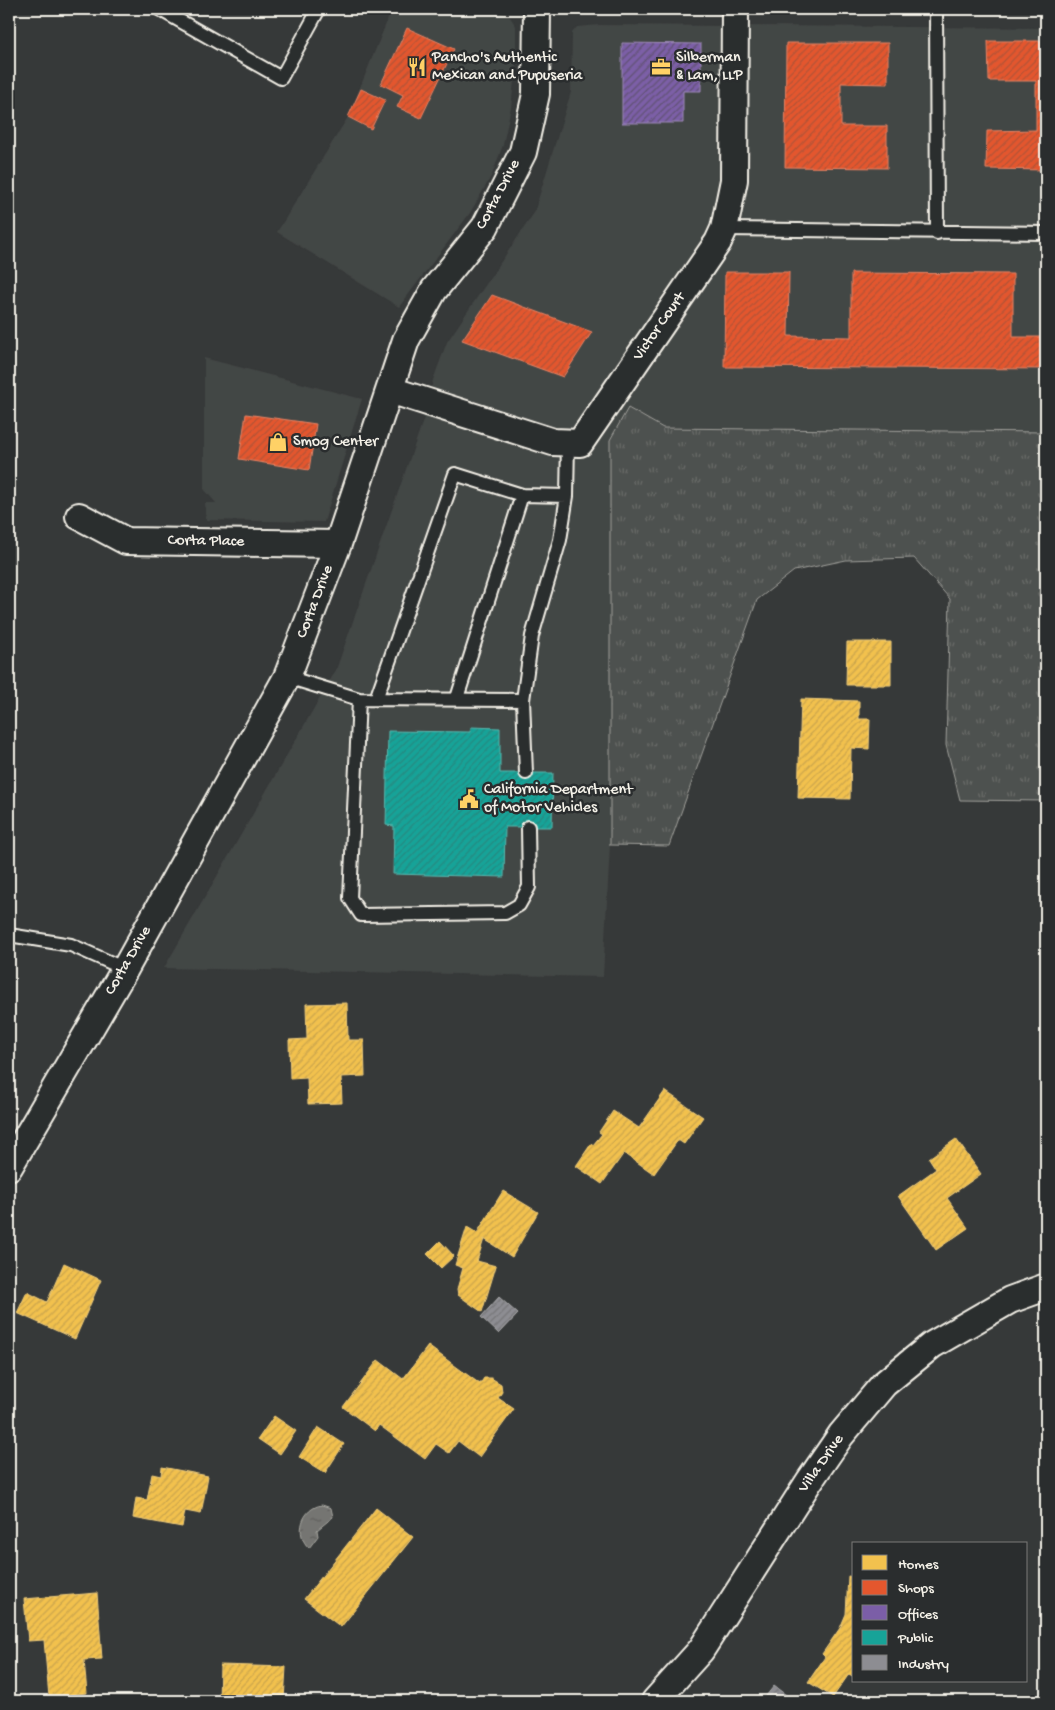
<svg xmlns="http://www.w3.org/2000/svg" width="1055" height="1710" font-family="'Gochi Hand',sans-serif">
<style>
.built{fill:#434645}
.grass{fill:url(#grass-tufts);stroke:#a1a19c}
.water{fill:url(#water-ripples);stroke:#a8a7a1}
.homes{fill:url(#homes-hatch);stroke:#f3cf7c}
.shops{fill:url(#shops-hatch);stroke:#e98566}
.offices{fill:url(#offices-hatch);stroke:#9f8aba}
.public{fill:url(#public-hatch);stroke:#59bab0}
.industry{fill:url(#industry-hatch);stroke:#acabac}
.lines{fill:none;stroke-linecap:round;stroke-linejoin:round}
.lane-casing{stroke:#f4f1e8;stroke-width:16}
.street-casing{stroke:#f4f1e8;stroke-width:30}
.lane{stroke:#2a2d2e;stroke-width:12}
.street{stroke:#2a2d2e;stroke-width:26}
.labels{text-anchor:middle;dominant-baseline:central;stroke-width:5;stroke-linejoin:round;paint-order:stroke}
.poi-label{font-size:16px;fill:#f4f1e8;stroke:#2a2d2e;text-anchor:start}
.street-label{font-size:16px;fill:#f4f1e8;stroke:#2a2d2e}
</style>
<defs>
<pattern id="grass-tufts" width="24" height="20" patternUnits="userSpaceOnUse" patternTransform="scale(1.25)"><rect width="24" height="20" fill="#4e514f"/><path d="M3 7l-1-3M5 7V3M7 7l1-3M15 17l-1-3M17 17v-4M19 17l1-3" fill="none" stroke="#686a68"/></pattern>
<pattern id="water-ripples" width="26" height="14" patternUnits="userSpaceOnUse" patternTransform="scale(1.25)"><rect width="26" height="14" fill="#757572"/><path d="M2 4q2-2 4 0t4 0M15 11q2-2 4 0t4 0" fill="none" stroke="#5f5e5c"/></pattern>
<pattern id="homes-hatch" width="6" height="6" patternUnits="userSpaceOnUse" patternTransform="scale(1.25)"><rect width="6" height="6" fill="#f2c14e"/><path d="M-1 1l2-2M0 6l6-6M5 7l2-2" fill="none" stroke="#c8a34c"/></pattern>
<pattern id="shops-hatch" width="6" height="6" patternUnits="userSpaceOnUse" patternTransform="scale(1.25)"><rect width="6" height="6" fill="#e4572e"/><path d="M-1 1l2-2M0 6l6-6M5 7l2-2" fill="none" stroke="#ae5236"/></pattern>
<pattern id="offices-hatch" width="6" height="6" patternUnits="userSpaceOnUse" patternTransform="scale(1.25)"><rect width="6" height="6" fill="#7b5ea7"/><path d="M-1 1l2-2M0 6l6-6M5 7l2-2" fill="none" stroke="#605272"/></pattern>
<pattern id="public-hatch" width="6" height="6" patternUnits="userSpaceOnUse" patternTransform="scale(1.25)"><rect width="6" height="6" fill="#17a398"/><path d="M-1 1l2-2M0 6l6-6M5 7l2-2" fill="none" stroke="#26887f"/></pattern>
<pattern id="industry-hatch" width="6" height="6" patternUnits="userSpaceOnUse" patternTransform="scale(1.25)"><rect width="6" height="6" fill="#8d8d92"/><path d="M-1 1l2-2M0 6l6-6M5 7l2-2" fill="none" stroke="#757577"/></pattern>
</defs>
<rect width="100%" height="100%" fill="#363939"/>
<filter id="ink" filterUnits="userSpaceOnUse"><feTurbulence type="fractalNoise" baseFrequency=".02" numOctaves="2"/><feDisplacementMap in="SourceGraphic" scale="10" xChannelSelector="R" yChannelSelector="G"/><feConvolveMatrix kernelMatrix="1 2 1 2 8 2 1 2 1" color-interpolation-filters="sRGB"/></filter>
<g filter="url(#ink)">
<path class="built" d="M392 9 491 10 501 12 510 17 516 26V64L511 107 503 145 492 175 470 213 399 307 277 232 348 117Z
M599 25 1046 28V432L663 428 628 408 610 440V845L603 977 164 968 336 670 425 415 433 380 447 342 534 213 571 92 572 33 577 27Z
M204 358 362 399 324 522 206 520 205 503H216L204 489Z"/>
<path class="grass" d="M628 408 663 428 1046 432V801L960 800 946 745 950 599 914 558 846 560 794 571 757 600 669 846 610 845V440Z"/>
<path class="water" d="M322 1505 331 1508 333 1517 317 1530 318 1536 309 1548C294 1534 302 1508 322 1505Z"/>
<path class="homes" d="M847 642H891V685H846Z
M801 699 859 701V719H870L869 749 851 748 850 799 798 798Z
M347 1003 348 1040H364L365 1076 341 1077 342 1103 308 1104 307 1078 290 1079 289 1040 307 1039 306 1004Z
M665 1091 703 1117 684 1144 678 1140 654 1174 624 1153 602 1184 576 1166 591 1144 593 1145 602 1134 599 1132 613 1111 639 1128Z
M956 1139 981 1174 947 1198 968 1228 936 1250 898 1196 936 1169 929 1158Z
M503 1191 538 1212 512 1257 484 1239 477 1261 496 1266 482 1312 458 1295 457 1289 463 1268 455 1265 467 1227 477 1233Z
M440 1241 454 1256 441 1268 427 1254Z
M64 1263 101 1280 75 1339 17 1313 27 1292 47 1302Z
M428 1346 480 1384 484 1378H491L501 1384 502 1392 498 1398 514 1409 479 1457 458 1441 449 1453 436 1444 425 1459 379 1425 375 1431 343 1407 378 1360 403 1379Z
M274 1416 296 1431 280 1454 258 1439Z
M318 1427 344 1444 325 1473 299 1457Z
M162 1467 208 1476 201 1514 185 1511 182 1527 133 1518 136 1498 147 1500 152 1474 161 1476Z
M376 1508 413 1537 341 1627 304 1599Z
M848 1576 854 1577V1677L849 1674 833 1697 808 1682 825 1657 822 1654 840 1628 846 1614Z
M97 1593 102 1659 84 1660 87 1693 49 1697 44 1640 28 1641 24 1599Z
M220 1665 286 1667 284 1700 290 1701H219Z"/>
<path class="shops" d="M407 28 454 49 421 118 397 107 403 95 381 84Z
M988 41H1046V170L986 169 987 131 1036 130V81H989Z
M786 43H888V84L841 83V126H887V168L785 167Z
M361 89 385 100 371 129 348 117Z
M725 272H789L788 336 851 337V273L1013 274V337H1046V369L724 367Z
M492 295 592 332 563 377 462 340Z
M246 414 316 424 309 470 239 459Z"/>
<path class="offices" d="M622 43 701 44V91H683V123H622Z"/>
<path class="public" d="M471 727 500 728V773H553L552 827H505L504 877 393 874 394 826 386 825 388 731 470 732Z"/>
<path class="industry" d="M499 1297 518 1314 499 1334 481 1317Z
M774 1686 794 1701H762Z"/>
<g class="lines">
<g class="lane-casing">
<path id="lane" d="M159 9 281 78 319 9
M936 9 937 233
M724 229 1046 233
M287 677 359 699 523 700
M457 698 522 495
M359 699 350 898 361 915 505 913 519 905 529 887 528 827
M376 699 455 474 522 495 567 496
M526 773 523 700 532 636 560 540 567 496 568 442
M9 935 71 945 125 969"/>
</g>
<g class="street-casing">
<path id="street" d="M390 390 553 442 580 443 718 242 724 229 734 180 735 9
M79 516 126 541 338 544
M9 1167 125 969 287 677 338 544 406 340 434 290 485 227 523 152 536 94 537 9
M655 1701 701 1650 810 1480 841 1435 884 1384 932 1345 1010 1300 1046 1287"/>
</g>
<use href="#lane" class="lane"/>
<use href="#street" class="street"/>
</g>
</g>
<defs>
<g id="restaurant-bare" transform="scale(1.5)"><path d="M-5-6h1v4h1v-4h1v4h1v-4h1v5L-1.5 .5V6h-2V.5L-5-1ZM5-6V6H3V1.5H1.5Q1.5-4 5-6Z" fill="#ffd166" stroke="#2a2d2e" stroke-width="2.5" paint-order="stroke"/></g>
<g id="office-bare" transform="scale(1.5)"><path d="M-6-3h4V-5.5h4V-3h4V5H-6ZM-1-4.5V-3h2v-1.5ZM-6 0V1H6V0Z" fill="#ffd166" stroke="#2a2d2e" stroke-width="2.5" paint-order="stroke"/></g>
<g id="shop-bare" transform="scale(1.5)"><path d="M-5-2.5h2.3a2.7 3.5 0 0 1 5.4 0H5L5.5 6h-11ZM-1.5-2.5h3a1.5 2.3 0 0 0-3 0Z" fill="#ffd166" stroke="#2a2d2e" stroke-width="2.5" paint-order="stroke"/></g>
<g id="civic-bare" transform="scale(1.5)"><path d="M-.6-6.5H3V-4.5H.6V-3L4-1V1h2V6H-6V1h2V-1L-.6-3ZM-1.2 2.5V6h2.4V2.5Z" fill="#ffd166" stroke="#2a2d2e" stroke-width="2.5" paint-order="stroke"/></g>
</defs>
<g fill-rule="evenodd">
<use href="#restaurant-bare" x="417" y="67"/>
<use href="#office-bare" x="661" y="67"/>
<use href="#shop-bare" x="278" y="442"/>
<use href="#civic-bare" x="469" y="799"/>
</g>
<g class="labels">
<g class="poi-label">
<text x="432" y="58">Pancho's Authentic<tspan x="432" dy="18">Mexican and Pupuseria</tspan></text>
<text x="676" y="58">Silberman<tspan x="676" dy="18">&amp; Lam, LLP</tspan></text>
<text x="293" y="442">Smog Center</text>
<text x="484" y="790">California Department<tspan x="484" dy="18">of Motor Vehicles</tspan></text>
</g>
<g class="street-label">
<text transform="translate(499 195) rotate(-62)">Corta Drive</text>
<text transform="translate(660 327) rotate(-55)">Victor Court</text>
<text transform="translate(206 542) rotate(1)">Corta Place</text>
<text transform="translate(316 602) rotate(-69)">Corta Drive</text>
<text transform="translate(129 961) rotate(-60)">Corta Drive</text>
<text transform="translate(822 1464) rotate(-55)">Villa Drive</text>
</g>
</g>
<rect width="1055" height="1710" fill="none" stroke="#2a2d2e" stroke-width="30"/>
<rect x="15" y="15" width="1025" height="1680" fill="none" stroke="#f4f1e8" stroke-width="2" filter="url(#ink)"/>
<rect x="852" y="1542" width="175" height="140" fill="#2a2d2e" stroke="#7b7b78"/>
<rect x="862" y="1555" width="25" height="15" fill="#f2c14e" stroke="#7b7b78"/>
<text x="898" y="1568" font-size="15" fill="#f4f1e8">Homes</text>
<rect x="862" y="1580" width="25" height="15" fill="#e4572e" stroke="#7b7b78"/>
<text x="898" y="1592" font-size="15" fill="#f4f1e8">Shops</text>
<rect x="862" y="1605" width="25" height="15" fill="#7b5ea7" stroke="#7b7b78"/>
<text x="898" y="1618" font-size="15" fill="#f4f1e8">Offices</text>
<rect x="862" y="1630" width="25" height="15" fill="#17a398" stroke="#7b7b78"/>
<text x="898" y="1642" font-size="15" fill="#f4f1e8">Public</text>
<rect x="862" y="1655" width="25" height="15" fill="#8d8d92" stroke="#7b7b78"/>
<text x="898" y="1668" font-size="15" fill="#f4f1e8">Industry</text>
</svg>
